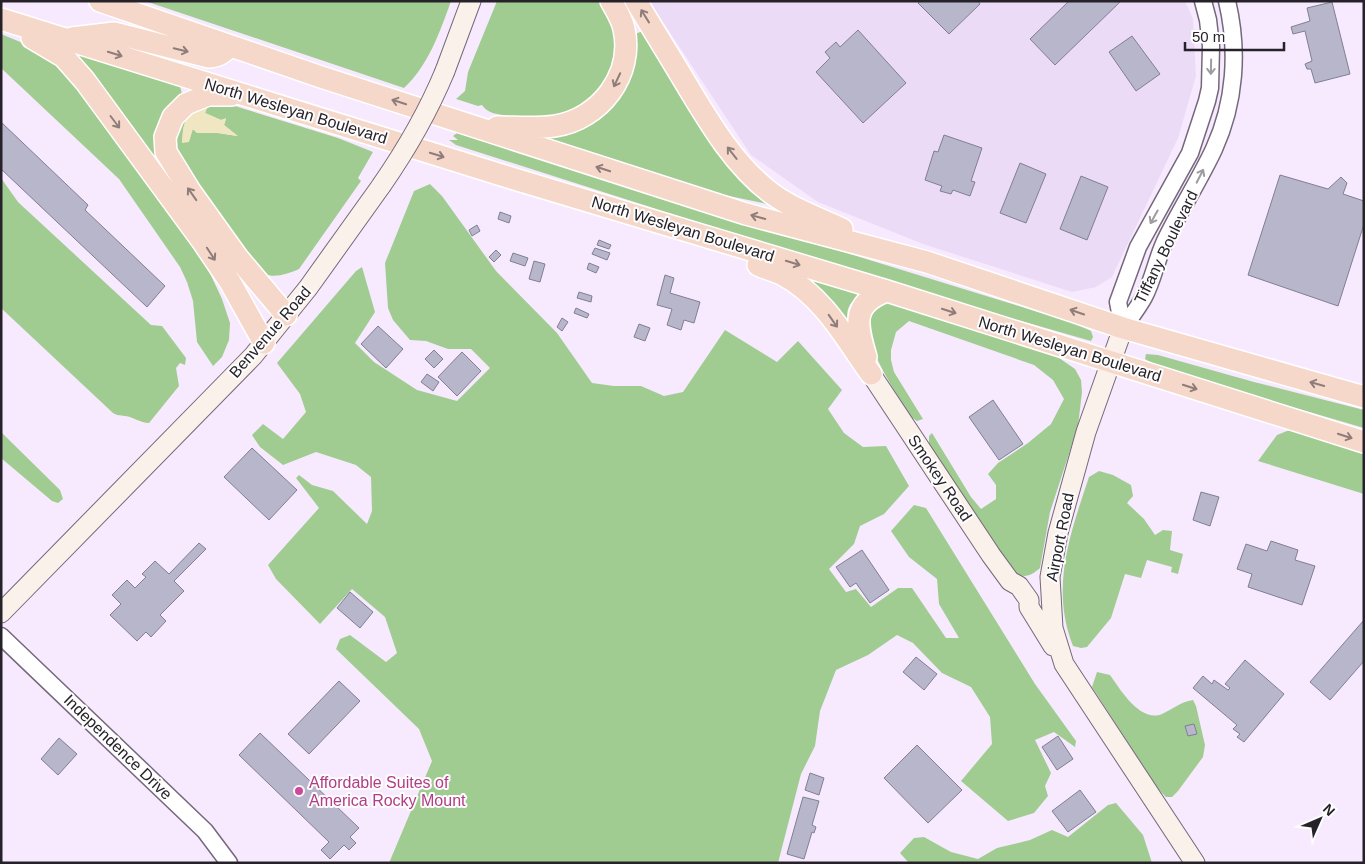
<svg xmlns="http://www.w3.org/2000/svg" width="1365" height="864" font-family="Helvetica,sans-serif">
<style>
.built{fill:#ecdbf6}
.green{fill:#a0cc92}
.sand{fill:#f0e6c1}
.building{fill:#b7b6cb;stroke:#817f93}
.lines{fill:none;stroke-linecap:round;stroke-linejoin:round}
.tertiary-casing{stroke:#74687a;stroke-width:19}
.secondary-casing{stroke:#74687a;stroke-width:21}
.trunk-casing{stroke:#fff;stroke-width:24}
.tertiary{stroke:#fff;stroke-width:16}
.secondary{stroke:#fbf1eb;stroke-width:19}
.trunk{stroke:#f6d8ca;stroke-width:21}
.secondary-bridge-casing{stroke:#74687a;stroke-width:21;stroke-linecap:butt}
.secondary-bridge{stroke:#fbf1eb;stroke-width:19}
.oneway{stroke:#8e7d7a}
.oneway2{stroke:#9e9c9f}
.hotel-dot{fill:#d1479c;stroke:#fdfdfd;stroke-width:2}
.labels{text-anchor:middle;dominant-baseline:central;stroke-width:4;stroke-linejoin:round;paint-order:stroke}
.street-label{font-size:16px;fill:#27222a;stroke:#fdfdfd}
.hotel-label{font-size:16px;fill:#b23c85;stroke:#fdfdfd;text-anchor:start}
</style>
<rect width="100%" height="100%" fill="#f7eaff"/>
<path class="built" d="M649 1H1185L1193 19 1196 76 1178 138 1112 277 1096 287 1072 292 923 244 818 202 751 155Z"/>
<path class="green" d="M145 1H451C440 32 428 66 404 88Z
M497 1H600C604 9 611 17 614 25 618 35 617 48 615 59 613 69 609 82 602 90 581 115 539 121 509 116 498 114 488 114 482 105L478 106 456 99 465 91 468 72Z
M645 30 772 205 724 195 531 137 575 131 595 122 612 108 624 90 631 71 636 51 633 35Z
M1 34 35 48 67 71 200 252 222 299 230 323 229 340 222 357 213 366 197 342 193 301 187 282 180 267 119 179 1 68Z
M73 50 174 81 180 86 183 98C176 105 165 113 160 121 152 135 154 154 161 168Z
M208 105 235 106 338 138 373 152 358 178 361 181 299 269C281 277 266 280 250 265L176 151 178 129 186 119 183 130V143L193 129 197 133H218L237 136 224 125 226 119 221 120 205 113Z
M457 133 1071 322 1091 331 1093 337 1091 341 888 283 456 145 449 140H458L453 136Z
M1 178 18 202 151 325 162 326 186 358 185 365 180 363 176 368 179 386 149 423C140 423 134 417 125 416 119 415 118 416 113 413L1 308Z
M430 184 442 196 496 271 557 333 592 383 614 386H641L664 396 683 392 725 330 777 362 798 341 842 390 828 409 844 433 863 447 886 446 909 486 884 514 860 526 854 544 829 569 846 592 856 589 871 607 898 588H912L946 638H959L939 604 937 579 909 557 891 531 914 505 926 508 1035 684 1076 741 1075 747 1054 732 1035 740 1051 773 1045 786 1048 796 1034 813 1008 821 961 781 992 744 990 717 971 687 942 673 913 643 897 635 868 655 836 670 820 711 815 746 801 774 778 863H389L432 761 419 729 336 649 340 639 350 635 386 662 397 653 385 617 352 589 320 624 276 579 268 565 319 508 296 478 299 475 312 485 333 491 367 524 372 511 371 477 356 465 316 452 283 465 260 447 252 435 263 424 283 439 306 412 300 394 277 363 356 271 362 267 375 312 355 343 374 362 417 390 457 401 490 368 471 349H448L426 341 410 340 393 320 388 308 385 263 414 191Z
M788 270 862 294C843 306 846 315 851 335Z
M889 302 1052 353 1075 369 1081 380 1082 392 1078 426 1050 512 1040 568C1031 576 1024 579 1013 572L929 444V436L932 433 971 497 981 509 996 499V485L988 474 998 463 1028 443 1051 424 1064 399 1053 380 1034 365 909 321 896 332 891 350V360L894 372 923 419 917 421 911 417 905 408C894 389 858 337 871 316 875 310 883 305 889 302Z
M1146 354 1158 355 1254 382 1364 410V428L1162 369 1145 359Z
M1292 429 1364 452V494L1258 461 1277 435Z
M1 432 60 490 63 499 58 503 52 501 1 458Z
M1099 471 1113 475 1131 485 1133 496 1127 503 1144 519 1155 535 1163 530 1172 531 1170 550 1183 554 1178 574 1171 572 1172 567 1147 560 1141 578 1125 574 1111 618 1087 647 1081 648 1073 646C1050 588 1070 534 1089 477Z
M1097 672 1110 675C1120 689 1140 723 1162 714 1173 709 1180 702 1193 700L1196 706 1205 745 1203 757 1178 791 1172 797H1166L1158 789 1092 687Z
M1116 803 1143 835 1152 863H909L900 853 914 838 924 837 951 852 978 859 997 848 1030 840 1052 830 1068 837 1108 805Z"/>
<path class="sand" d="M208 105 205 113 221 120 226 118 224 125 238 136 218 133H197L193 129 189 142 182 143C183 120 186 113 208 105Z"/>
<path class="building" d="M920 1H978L980 4 949 34 918 3Z
M1069 1H1121L1055 65 1030 39Z
M1332 2 1350 74 1315 83 1311 69H1307L1305 64 1312 61 1305 31 1293 34 1291 27 1310 21 1307 8Z
M858 30 906 83 863 123 816 72 830 58 825 52 836 42 840 47Z
M1132 36 1160 74 1136 91 1109 52Z
M1 122 88 205 85 210 165 286 147 307 1 169Z
M944 135 982 148 971 181 975 182 970 196 953 190 951 194 940 191 942 186 925 180 934 151 938 152Z
M1020 163 1046 174 1026 223 1000 213Z
M1280 175 1328 189 1341 177 1347 183 1343 194 1364 201V224L1338 306 1248 275Z
M1081 176 1108 187 1087 240 1060 229Z
M500 212 511 216 509 223 498 219Z
M477 225 480 231 472 236 469 230Z
M599 240 611 245 609 249 597 245Z
M595 248 610 253 607 260 592 254Z
M496 250 501 255 494 262 489 257Z
M513 253 528 258 525 266 510 261Z
M534 261 545 264 540 282 529 279Z
M589 263 599 267 596 273 587 269Z
M665 275 674 278 670 293 700 302 694 323 684 320 681 330 667 325 672 309 657 305Z
M579 292 592 296 591 302 577 298Z
M576 308 589 314 587 318 574 313Z
M562 318 568 322 562 331 557 327Z
M639 324 650 328 645 341 634 337Z
M378 326 403 349 386 368 361 344Z
M434 350 443 359 434 368 425 359Z
M462 352 481 371 457 396 438 377Z
M427 374 439 382 433 391 421 382Z
M993 400 1023 444 999 460 969 417Z
M252 448 297 490 269 520 224 477Z
M1201 492 1219 497 1210 526 1193 520Z
M1271 541 1298 550 1295 560 1315 566 1302 605 1248 587 1252 574 1237 569 1246 544 1267 551Z
M199 543 206 549 174 581 184 591 160 615 166 621 151 637 146 632 137 641 110 615 121 604 112 595 127 580 135 588 146 577 142 574 155 561 169 574Z
M862 550 889 590 870 603 856 583 850 587 836 567Z
M350 592 373 612 360 628 337 608Z
M1364 620V661L1330 700 1310 682Z
M916 657 937 674 924 690 903 672Z
M1245 660 1284 694 1244 742 1237 737 1240 734 1233 729 1237 725 1193 688 1203 676 1212 684 1214 680 1228 690 1230 688 1225 684Z
M339 681 360 701 309 754 288 734Z
M1194 724 1197 734 1188 736 1185 726Z
M260 733 359 828 350 837 356 843 349 850 344 845 330 859 321 850 329 842 239 755Z
M1058 736 1073 759 1057 770 1042 747Z
M59 738 77 754 58 775 41 759Z
M917 745 962 790 928 823 884 778Z
M810 773 824 778 819 795 805 790Z
M1080 790 1096 812 1068 832 1052 811Z
M803 797 819 801 812 825 816 827 814 833 812 832 804 859 787 854Z"/>
<g class="lines">
<g class="tertiary-casing">
<path id="tertiary" d="M1123 328C1130 318 1138 308 1144 297 1154 278 1157 256 1167 237 1182 207 1200 179 1214 149 1235 103 1239 51 1227 1
M1123 328 1118 302 1138 247 1190 153 1207 101 1210 88 1211 46 1208 20 1203 1
M1 636 205 831 229 863"/>
</g>
<g class="secondary-casing">
<path id="secondary" d="M445 71 471 1
M1123 328 1086 432 1058 533 1050 577 1053 628 1064 664 1195 863
M871 374 991 555 1010 581 1019 586 1029 600V607L1053 646
M1 613 253 356 308 288 381 186"/>
</g>
<g class="trunk-casing">
<path id="trunk" d="M100 1 321 77 746 214 927 262 1123 328 1364 397
M636 1C652 28 669 55 685 82 709 122 734 165 771 193 793 209 818 218 842 229
M1 19 511 178 887 291 1364 442
M32 38 64 57 85 81 203 242 230 282 264 343
M72 38 114 33 209 57C219 56 223 53 230 46
M231 95H208L186 104 173 117 165 137 166 152 190 191 238 258 286 315
M497 127C516 127 536 129 555 126 600 119 634 75 624 29 622 19 616 10 611 1
M758 265C766 269 776 271 783 275 823 296 846 339 871 374
M866 357C857 327 850 303 887 291"/>
</g>
<use href="#tertiary" class="tertiary"/>
<use href="#secondary" class="secondary"/>
<use href="#trunk" class="trunk"/>
<g class="secondary-bridge-casing">
<path id="secondary-bridge" d="M381 186C406 150 428 112 445 71"/>
</g>
<use href="#secondary-bridge" class="secondary-bridge"/>
</g>
<defs><path id="oneway-shaft" d="M-6 0H5M1.5-3L5.5 0L1.5 3" fill="none" stroke-width="1.6" stroke-linecap="round" stroke-linejoin="round" transform="scale(1.25)"/></defs>
<g class="oneway">
<use href="#oneway-shaft" transform="translate(645 16) rotate(-122)"/>
<use href="#oneway-shaft" transform="translate(181 50) rotate(14)"/>
<use href="#oneway-shaft" transform="translate(115 54) rotate(17)"/>
<use href="#oneway-shaft" transform="translate(617 80) rotate(115)"/>
<use href="#oneway-shaft" transform="translate(399 102) rotate(-162)"/>
<use href="#oneway-shaft" transform="translate(115 122) rotate(53)"/>
<use href="#oneway-shaft" transform="translate(732 153) rotate(-128)"/>
<use href="#oneway-shaft" transform="translate(437 155) rotate(17)"/>
<use href="#oneway-shaft" transform="translate(603 169) rotate(-162)"/>
<use href="#oneway-shaft" transform="translate(192 194) rotate(-125)"/>
<use href="#oneway-shaft" transform="translate(758 217) rotate(-165)"/>
<use href="#oneway-shaft" transform="translate(211 254) rotate(57)"/>
<use href="#oneway-shaft" transform="translate(793 263) rotate(17)"/>
<use href="#oneway-shaft" transform="translate(949 311) rotate(18)"/>
<use href="#oneway-shaft" transform="translate(1077 312) rotate(-161)"/>
<use href="#oneway-shaft" transform="translate(833 321) rotate(55)"/>
<use href="#oneway-shaft" transform="translate(1317 384) rotate(-164)"/>
<use href="#oneway-shaft" transform="translate(1190 387) rotate(18)"/>
<use href="#oneway-shaft" transform="translate(1345 436) rotate(18)"/>
</g>
<g class="oneway2">
<use href="#oneway-shaft" transform="translate(1211 67) rotate(91)"/>
<use href="#oneway-shaft" transform="translate(1200 176) rotate(-63)"/>
<use href="#oneway-shaft" transform="translate(1154 217) rotate(119)"/>
</g>
<circle class="hotel-dot" cx="299" cy="791" r="5"/>
<g class="labels">
<g class="street-label">
<text transform="translate(296 111) rotate(17)">North Wesleyan Boulevard</text>
<text transform="translate(683 229) rotate(17)">North Wesleyan Boulevard</text>
<text transform="translate(1166 247) rotate(-64)">Tiffany Boulevard</text>
<text transform="translate(270 332) rotate(-49)">Benvenue Road</text>
<text transform="translate(1070 349) rotate(17)">North Wesleyan Boulevard</text>
<text transform="translate(940 478) rotate(56)">Smokey Road</text>
<text transform="translate(1060 537) rotate(-79)">Airport Road</text>
<text transform="translate(118 747) rotate(44)">Independence Drive</text>
</g>
<g class="hotel-label">
<text x="309" y="782">Affordable Suites of<tspan x="309" dy="18">America Rocky Mount</tspan></text>
</g>
</g>
<rect width="1365" height="864" fill="none" stroke="#27222a" stroke-width="5"/>
<g transform="translate(1320 819) rotate(45)" stroke="#fdfdfd" stroke-width="4" paint-order="stroke">
<path d="M0-4L9 19L0 12L-9 19Z" fill="#27222a"/>
<text y="-8" font-size="14" font-weight="bold" text-anchor="middle" fill="#27222a">N</text>
</g>
<path d="M1185 42v8h99v-8" fill="none" stroke="#27222a" stroke-width="2.5"/>
<text x="1192" y="42" font-size="15" fill="#27222a" stroke="#fdfdfd" stroke-width="4" paint-order="stroke">50 m</text>
</svg>
